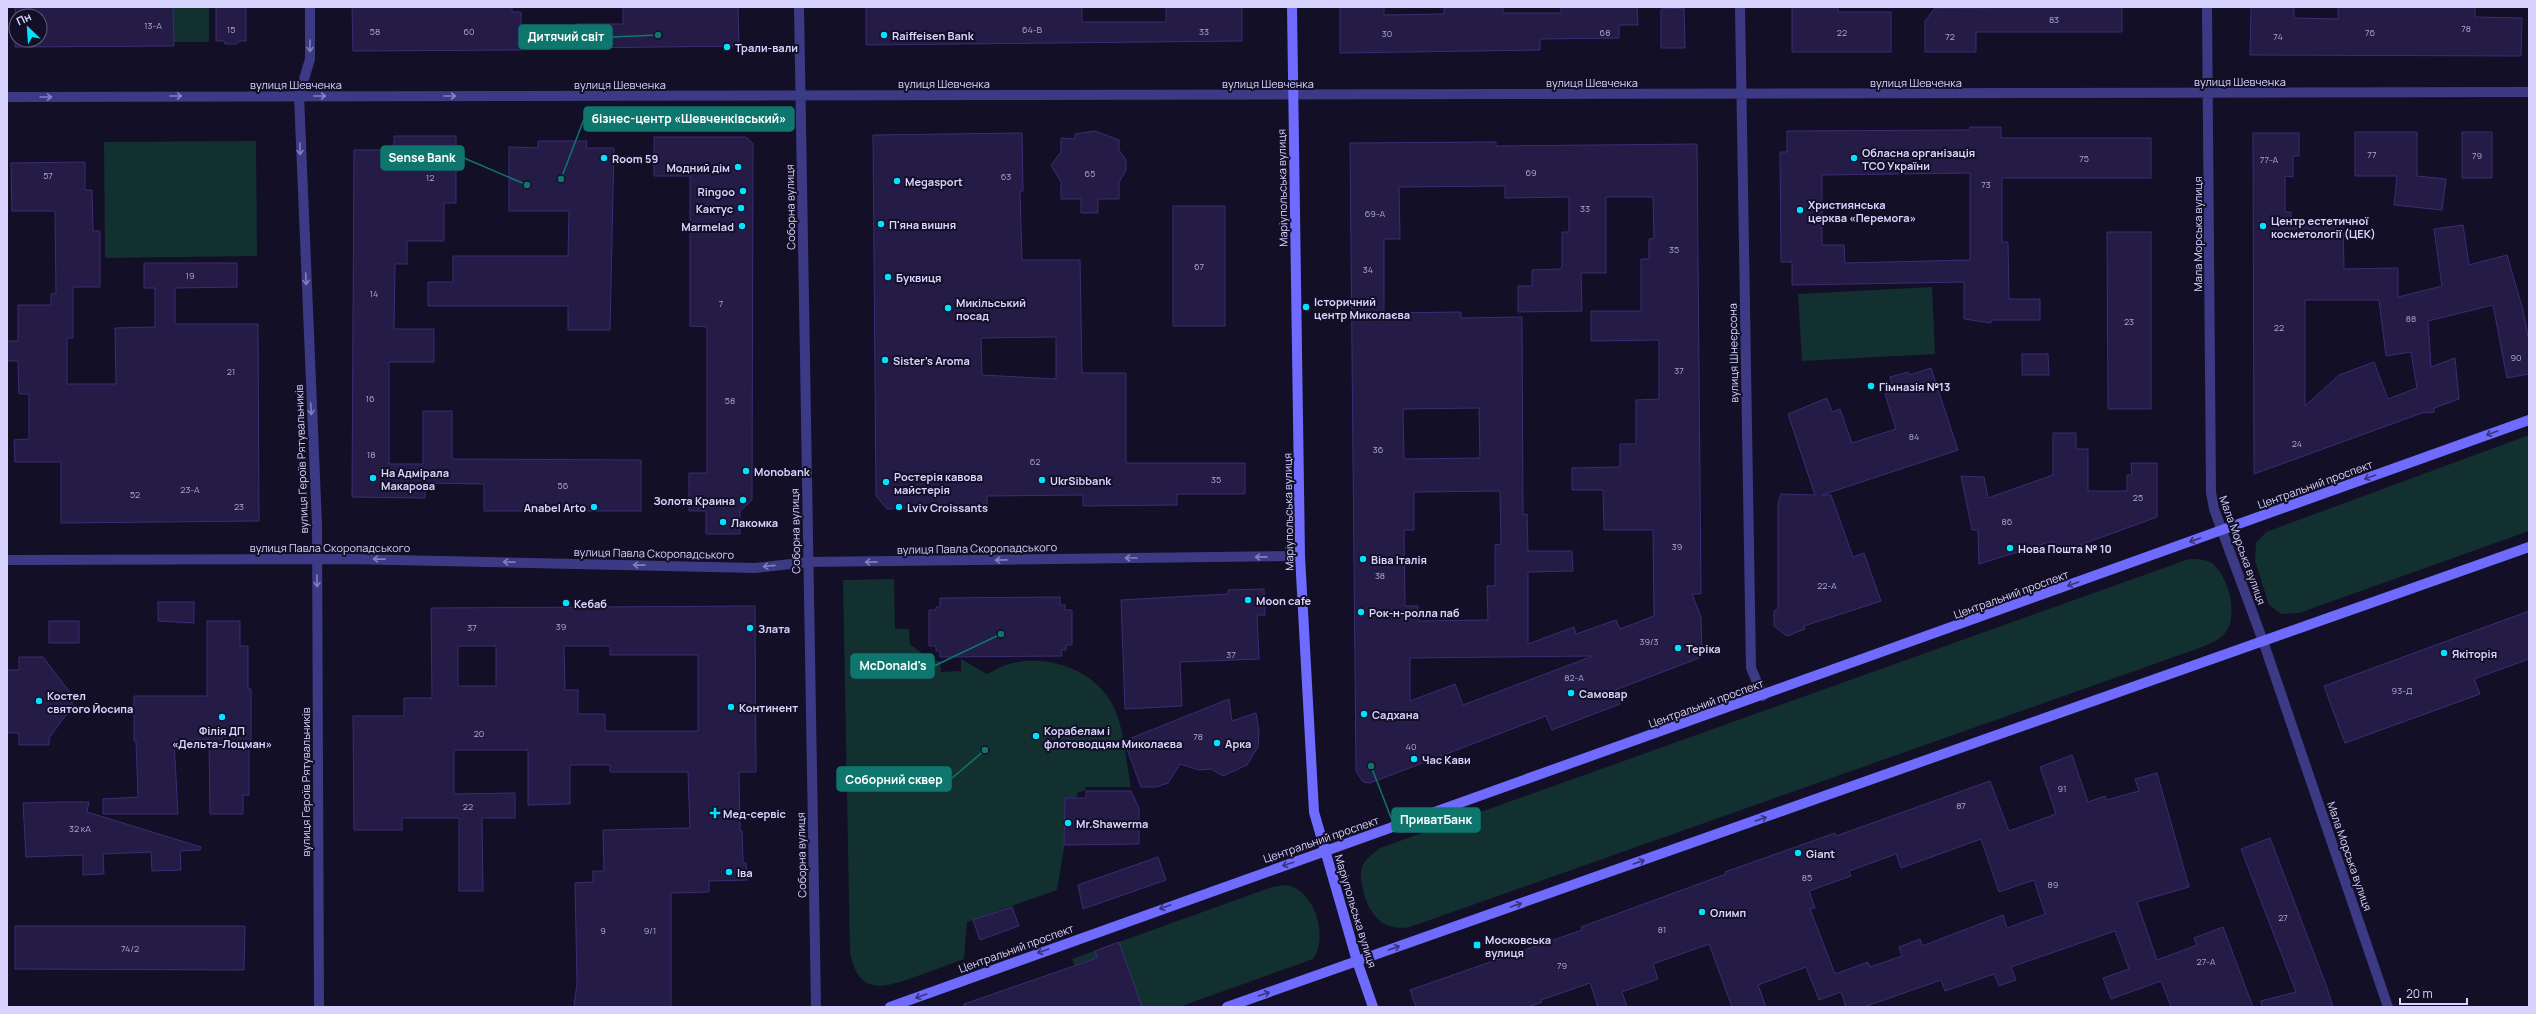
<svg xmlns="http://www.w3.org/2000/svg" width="2536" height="1014" font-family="Manrope,sans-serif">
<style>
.green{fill:#12302f}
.building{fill:#241b47;stroke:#3b2d73;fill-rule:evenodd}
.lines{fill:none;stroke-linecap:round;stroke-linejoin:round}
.street{stroke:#3d3a85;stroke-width:10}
.secondary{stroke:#6f6bff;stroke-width:10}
.oneway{stroke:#837fbc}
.oneway2{stroke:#38347d}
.poi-dot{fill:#00e5ff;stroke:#130f26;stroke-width:1.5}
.labels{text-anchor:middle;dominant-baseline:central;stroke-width:4;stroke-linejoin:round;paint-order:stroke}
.number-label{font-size:9px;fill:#aca6d1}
.poi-label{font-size:11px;font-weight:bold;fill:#d9d4ff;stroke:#130f26;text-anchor:start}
.street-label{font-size:11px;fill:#d9d4ff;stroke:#130f26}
.leader{fill:none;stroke:#0f766e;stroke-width:1.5}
.callout-dot{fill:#0f766e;stroke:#130f26;stroke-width:1.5}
.callout{fill:#0f766e;stroke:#0f766e;stroke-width:1.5}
.callout-label{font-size:12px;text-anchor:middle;font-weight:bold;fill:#fff}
</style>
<rect width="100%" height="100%" fill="#130f26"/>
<path class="green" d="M173 7H209V42H174Z
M256 141 257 256 105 258 104 142Z
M1932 287 1935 354 1802 361 1798 294Z
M2529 435V531L2299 613 2281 614 2269 605 2255 561 2256 543 2266 532Z
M2189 559C2197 559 2207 559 2213 564 2228 577 2238 612 2227 630 2222 639 2213 642 2205 646L1410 927C1382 932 1369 914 1363 890 1361 881 1359 871 1364 863 1368 857 1375 852 1380 848Z
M894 579 895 629H909L910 644 932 661H940L941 672 961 671V659L987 674C995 670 1003 665 1012 663 1053 654 1100 672 1116 712 1125 735 1126 764 1131 787H1085V791L1078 792 1076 798H1065L1064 848 1057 890 967 922 964 959C948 965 931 971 915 977 883 988 859 996 850 953L843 580Z
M1285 885C1315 889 1329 936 1313 959L1179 1007H1089L1072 959 1272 887Z"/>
<path class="building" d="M15 7H173L174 46 15 47ZM16 16H40V40H16Z
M216 7H246V41H239L237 44H225L224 41H216Z
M352 7H512V12H521V50L353 51Z
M623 7H738L739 46 577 48V24H623Z
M866 7H1082V22H1166V7H1242V41L866 45Z
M1340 7H1384V15L1444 14V7H1503V13H1561V7H1637L1638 25H1619V38L1540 39V50L1340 53Z
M1792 7H1838V12H1891V52H1792Z
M2122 7V32H1976V52H1925V21L1935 8Z
M2251 7H2294V18L2338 19V7H2475V17L2522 18 2521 56 2250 55Z
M1684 8 1685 48H1661V9Z
M1970 127H2001V138H2151V178H2002V242H2008L2009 299H2040V320H1991V323L1964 319V282L1792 285V262H1781L1780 152H1787V131L1970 130ZM1970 173V260L1845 263 1844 245H1822V175Z
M1095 131 1119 140V150L1126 160V170L1119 182V199H1098V213H1081V199H1061V182L1051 165 1061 152V138L1075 139V134Z
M2355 132H2417V176L2446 179 2442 210 2394 205 2397 176H2355Z
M2462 132H2492V178H2462Z
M1022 133 1023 191H1020L1022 260H1080L1082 373H1126V463H1245V494H1177V505L1083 506V495L987 496V507L887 509 876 496 873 135ZM1056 337V379L982 375 981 338Z
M2253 133H2299V156H2293V177L2285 176V212H2291V223L2343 222 2344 269 2398 268V297L2442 286 2434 229 2463 225 2469 265 2507 255 2523 310 2529 341V374L2507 378 2493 305 2428 321 2431 367 2455 358 2459 399 2434 408V412L2422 413 2254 474ZM2305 300H2379L2386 356 2411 352 2417 388 2388 399 2374 362 2339 375 2305 406Z
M394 136H456V203H444V241H407V264H395L394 329H434V362H389V464H423V411H452V459L641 460V511H484V484L425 483V498L352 497 354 150H394Z
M654 137H746L753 144 752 500 740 511V534H706V511H689V473H707V327L690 326V176H654Z
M538 141H587L586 148H614L610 330H568V306H428V282H453V256H568L569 211H509V147L538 148Z
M1496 142V146L1697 144 1701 594H1692L1701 617 1702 657 1615 690 1620 704 1552 730 1546 716 1370 783 1363 782 1356 771 1350 143ZM1505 186V198L1569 197V232H1562V267L1560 269 1532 270V286H1518V312L1582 311 1581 273H1606V197H1653L1654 238 1649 239V259H1641V311H1591V341L1659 340V399L1636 400V444H1620V467L1572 468V490H1603L1604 530H1653L1654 616 1620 629 1616 620 1576 634 1574 627 1528 644V572L1573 571 1572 551H1528L1527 514 1523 515 1522 317 1461 318V312L1384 313V239H1400L1399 187ZM1479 408 1480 458 1404 459 1403 409ZM1500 491 1501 544 1495 545V586H1487L1488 620 1418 621V606H1405L1404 530H1414V492ZM1593 656 1463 705 1455 684 1410 701V658Z
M85 162V190H92L93 231H100V287H73V338H67V384H116L115 328 155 327V288H144V263H237V287L175 288V324H258L259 521 61 523V462H15L14 440 29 439V394H19L18 361H7V341H18V305H51V294L56 293 55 211H12L11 163Z
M1173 206H1225V326H1173Z
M2107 232H2151V409H2108Z
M2022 354H2048L2049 375H2022Z
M1931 368 1958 450 1822 495H1831L1853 557 1864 553 1881 601 1804 626 1805 629 1787 636 1774 626V611L1778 609V504L1781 494 1815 495 1788 414 1827 398 1832 412 1840 409 1852 443 1896 429 1885 394 1894 391 1890 377 1908 372 1910 375Z
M2053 433H2076V449H2088V491H2127V475H2132L2131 463H2157V517L2053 555V541L1979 564 1978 530H1972L1961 476 1984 477 1988 498 2053 475Z
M1264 589 1265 615H1257L1259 659 1180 662 1182 706 1125 709 1121 600 1228 594V590Z
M1060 597V605H1065V610H1072V645H1066V650H1061L1062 656 940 657V651H936V646H929V610H936V607H940V598Z
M158 602H194V623L158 621Z
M755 606 756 772H739L740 831H742L743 863H746L747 880 709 881V892L671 893V1007H574L577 983 575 883 593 882V871H604L603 830 690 828 688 772H610V765H570V804L528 805V750H454V794L515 793V818H482L483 891H459V818H402V830H354L353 716H404V698H432L431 608ZM458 646H496V686H458ZM564 646H610V655H698V731H605V714H578V690H565Z
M2529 611V659L2474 679 2480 694 2345 743 2324 686Z
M49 621H79V643H49Z
M207 621H240V646H248V689H251V745L249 744V795H243V814H210L209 740H174L178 814H103V799L138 797 136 741H134V696H207Z
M19 657H43L72 695V707L49 738V745H19V733H7V670H19Z
M1229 699 1232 721 1256 713 1259 731 1258 747 1247 765 1223 776 1211 769 1199 770 1180 764 1168 783 1156 787H1141L1124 741Z
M2072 755 2088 802 2105 796 2106 800 2139 791 2135 779 2157 773 2189 887 2137 902 2157 960 2197 945 2194 938 2223 927 2253 1007H2171L2161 981 2111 999 2103 978 2129 969 2115 931 2011 967 2016 980 1999 986 1994 974 1945 991 1941 980 1864 1007H1846L1841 992 1819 1000 1806 967 1758 985 1766 1007H1732L1709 944 1653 964 1658 979 1622 992 1627 1007H1598L1590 983 1541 1000 1542 1002 1528 1007H1416L1410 990 1582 930 1581 927 1726 874 1725 872 1835 833 1836 836 1990 781 2009 831 2056 814 2040 767ZM1981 839 1999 892 2034 880 2045 914 2007 928 2003 915 1922 946 1920 939 1899 947 1902 956 1870 967 1868 962 1835 974 1810 909 1815 908 1809 891 1851 876 1849 871 1896 854 1901 868Z
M1086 791H1131L1139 808V844L1064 845 1065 798H1086Z
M59 802H89L87 812 201 847 200 850 180 851 181 870 152 871 151 852 103 854 104 874 83 875V855L26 857 23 803Z
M2270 838 2326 985 2333 1007H2262L2261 1001 2296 992 2241 849Z
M1158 857 1166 880 1083 909 1078 885Z
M1012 907 1019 926 980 940 973 920Z
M15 926H245L244 970 15 969Z
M1119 942 1142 1007H964V1004L1097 958 1095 951Z"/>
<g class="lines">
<path class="street" d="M310 7V59L299 96 317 525 319 1007
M799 7 816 1007
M1740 7 1751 668 1763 696
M2207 7 2211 492 2214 509 2263 641 2388 1007
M7 97 2529 92
M7 560 348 559 755 568 808 562 1300 556"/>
<path class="secondary" d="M1292 7 1300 556 1314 812 1357 961 1373 1007
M890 1007 2529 420
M1227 1007 2529 547"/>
</g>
<defs><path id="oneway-shaft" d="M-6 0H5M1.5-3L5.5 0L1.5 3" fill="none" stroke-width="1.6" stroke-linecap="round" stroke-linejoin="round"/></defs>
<g class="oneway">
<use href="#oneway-shaft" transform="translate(310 46) rotate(90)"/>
<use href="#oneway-shaft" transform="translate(176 96)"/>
<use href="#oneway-shaft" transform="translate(320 96)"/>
<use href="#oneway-shaft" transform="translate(450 96)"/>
<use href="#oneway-shaft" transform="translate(46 97)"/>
<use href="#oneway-shaft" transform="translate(300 149) rotate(88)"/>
<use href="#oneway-shaft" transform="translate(306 279) rotate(87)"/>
<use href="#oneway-shaft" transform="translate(311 409) rotate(87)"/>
<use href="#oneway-shaft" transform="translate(1261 557) rotate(179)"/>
<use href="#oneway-shaft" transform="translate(1131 558) rotate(180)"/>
<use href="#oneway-shaft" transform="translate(379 559) rotate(-179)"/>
<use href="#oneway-shaft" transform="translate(1001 560) rotate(179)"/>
<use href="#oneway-shaft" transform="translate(509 562) rotate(-179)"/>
<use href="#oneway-shaft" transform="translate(871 562) rotate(179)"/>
<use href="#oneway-shaft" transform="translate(639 565) rotate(-179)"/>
<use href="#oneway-shaft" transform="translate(769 566) rotate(174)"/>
<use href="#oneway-shaft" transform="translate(317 581) rotate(90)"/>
</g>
<g class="oneway2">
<use href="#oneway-shaft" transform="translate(2492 433) rotate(160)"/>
<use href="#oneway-shaft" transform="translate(2370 477) rotate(160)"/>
<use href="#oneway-shaft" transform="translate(2195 540) rotate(161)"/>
<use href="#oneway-shaft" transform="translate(2073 584) rotate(160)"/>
<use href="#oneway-shaft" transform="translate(1761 819) rotate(-19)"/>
<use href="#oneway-shaft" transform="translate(1639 862) rotate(-19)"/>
<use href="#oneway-shaft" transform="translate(1288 864) rotate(162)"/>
<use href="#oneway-shaft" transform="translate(1516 905) rotate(-19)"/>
<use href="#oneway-shaft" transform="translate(1165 907) rotate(160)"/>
<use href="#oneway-shaft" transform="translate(1394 948) rotate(-19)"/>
<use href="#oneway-shaft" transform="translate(1043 951) rotate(160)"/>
<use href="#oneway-shaft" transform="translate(1264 994) rotate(-19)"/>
<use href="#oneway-shaft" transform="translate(921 996) rotate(160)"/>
</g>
<g class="poi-dot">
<circle cx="884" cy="35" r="4"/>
<circle cx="727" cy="47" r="4"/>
<circle cx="604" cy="158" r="4"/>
<circle cx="1854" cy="158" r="4"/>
<circle cx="738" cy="167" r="4"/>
<circle cx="897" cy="181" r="4"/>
<circle cx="743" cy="191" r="4"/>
<circle cx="741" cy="208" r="4"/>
<circle cx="1800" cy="210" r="4"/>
<circle cx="881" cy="224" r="4"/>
<circle cx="742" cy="226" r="4"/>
<circle cx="2263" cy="226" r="4"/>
<circle cx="888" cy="277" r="4"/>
<circle cx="1306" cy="307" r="4"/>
<circle cx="948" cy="308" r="4"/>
<circle cx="885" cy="360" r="4"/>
<circle cx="1871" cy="386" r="4"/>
<circle cx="746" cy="471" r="4"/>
<circle cx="373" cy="478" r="4"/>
<circle cx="1042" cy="480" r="4"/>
<circle cx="886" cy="482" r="4"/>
<circle cx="743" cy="500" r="4"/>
<circle cx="594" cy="507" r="4"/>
<circle cx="899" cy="507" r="4"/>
<circle cx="723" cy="522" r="4"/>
<circle cx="2010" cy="548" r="4"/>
<circle cx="1363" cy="559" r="4"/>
<circle cx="1248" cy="600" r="4"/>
<circle cx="566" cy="603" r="4"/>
<circle cx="1361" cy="612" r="4"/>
<circle cx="750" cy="628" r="4"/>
<circle cx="1678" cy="648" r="4"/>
<circle cx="2444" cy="653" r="4"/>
<circle cx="1571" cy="693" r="4"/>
<circle cx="39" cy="701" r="4"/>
<circle cx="731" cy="707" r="4"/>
<circle cx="1364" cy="714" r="4"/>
<circle cx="222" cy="717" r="4"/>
<circle cx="1036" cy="736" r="4"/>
<circle cx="1217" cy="743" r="4"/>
<circle cx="1414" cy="759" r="4"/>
<path d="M713 807h4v4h4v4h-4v4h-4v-4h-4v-4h4z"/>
<circle cx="1068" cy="823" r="4"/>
<circle cx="1798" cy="853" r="4"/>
<circle cx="729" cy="872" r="4"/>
<circle cx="1702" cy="912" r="4"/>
<rect x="1473" y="941" width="8" height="8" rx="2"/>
</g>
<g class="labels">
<g class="number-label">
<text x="2054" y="19">83</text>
<text x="153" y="25">13-А</text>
<text x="2466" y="28">78</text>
<text x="231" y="29">15</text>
<text x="1032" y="29">64-В</text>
<text x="375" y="31">58</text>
<text x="469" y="31">60</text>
<text x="1204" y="31">33</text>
<text x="1605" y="32">68</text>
<text x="1842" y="32">22</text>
<text x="2370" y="32">76</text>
<text x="1387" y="33">30</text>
<text x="1950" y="36">72</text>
<text x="2278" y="36">74</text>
<text x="2372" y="154">77</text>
<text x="2477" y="155">79</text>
<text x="2084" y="158">75</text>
<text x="2269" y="159">77-А</text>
<text x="1531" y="172">69</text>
<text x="1090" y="173">65</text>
<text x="48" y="175">57</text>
<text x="1006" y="176">63</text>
<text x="430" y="177">12</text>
<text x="1986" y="184">73</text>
<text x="1585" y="208">33</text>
<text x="1375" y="213">69-А</text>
<text x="1674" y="249">35</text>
<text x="1199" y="266">67</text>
<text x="1368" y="269">34</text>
<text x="190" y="275">19</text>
<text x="374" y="293">14</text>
<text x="721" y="303">7</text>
<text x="2411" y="318">88</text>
<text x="2129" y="321">23</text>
<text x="2279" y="327">22</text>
<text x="2516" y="357">90</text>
<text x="1679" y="370">37</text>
<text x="231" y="371">21</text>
<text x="370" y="398">16</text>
<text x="730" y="400">58</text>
<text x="1914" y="436">84</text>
<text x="2297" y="443">24</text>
<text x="1378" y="449">36</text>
<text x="371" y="454">18</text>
<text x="1035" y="461">62</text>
<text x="1216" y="479">35</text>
<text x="563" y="485">56</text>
<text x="190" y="489">23-А</text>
<text x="135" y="494">52</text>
<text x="2138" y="497">25</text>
<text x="239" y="506">23</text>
<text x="2007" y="521">86</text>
<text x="1677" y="546">39</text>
<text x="1380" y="575">38</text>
<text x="1827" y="585">22-А</text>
<text x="561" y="626">39</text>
<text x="472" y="627">37</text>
<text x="1649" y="641">39/3</text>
<text x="1231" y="654">37</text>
<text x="1574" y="677">82-А</text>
<text x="2402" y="690">93-Д</text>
<text x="479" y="733">20</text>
<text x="1198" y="736">78</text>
<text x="1411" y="746">40</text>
<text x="2062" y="788">91</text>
<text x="1961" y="805">87</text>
<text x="468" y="806">22</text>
<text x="80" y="828">32 кА</text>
<text x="1807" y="877">85</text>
<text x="2053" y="884">89</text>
<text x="2283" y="917">27</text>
<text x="1662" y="929">81</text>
<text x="603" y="930">9</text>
<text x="650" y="930">9/1</text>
<text x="130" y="948">74/2</text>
<text x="2206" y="961">27-А</text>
<text x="1562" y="965">79</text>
</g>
<g class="poi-label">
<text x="892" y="35">Raiffeisen Bank</text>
<text x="735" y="47">Трали-вали</text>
<text x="1862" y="152">Обласна організація<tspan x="1862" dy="13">ТСО України</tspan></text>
<text x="612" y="158">Room 59</text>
<text x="730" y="167" text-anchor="end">Модний дім</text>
<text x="905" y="181">Megasport</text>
<text x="735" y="191" text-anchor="end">Ringoo</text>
<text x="1808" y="204">Християнська<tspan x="1808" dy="13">церква «Перемога»</tspan></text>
<text x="733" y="208" text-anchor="end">Кактус</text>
<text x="2271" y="220">Центр естетичної<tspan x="2271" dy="13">косметології (ЦЕК)</tspan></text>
<text x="889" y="224">П'яна вишня</text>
<text x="734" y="226" text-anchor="end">Marmelad</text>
<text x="896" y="277">Буквиця</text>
<text x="1314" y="301">Історичний<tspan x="1314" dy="13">центр Миколаєва</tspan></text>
<text x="956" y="302">Микільський<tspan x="956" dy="13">посад</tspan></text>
<text x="893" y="360">Sister's Aroma</text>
<text x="1879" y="386">Гімназія №13</text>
<text x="754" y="471">Monobank</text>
<text x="381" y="472">На Адмірала<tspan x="381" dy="13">Макарова</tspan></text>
<text x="894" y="476">Ростерія кавова<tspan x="894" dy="13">майстерія</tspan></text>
<text x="1050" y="480">UkrSibbank</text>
<text x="735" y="500" text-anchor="end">Золота Краина</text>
<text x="586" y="507" text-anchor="end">Anabel Arto</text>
<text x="907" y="507">Lviv Croissants</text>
<text x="731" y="522">Лакомка</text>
<text x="2018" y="548">Нова Пошта № 10</text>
<text x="1371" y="559">Віва Італія</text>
<text x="1256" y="600">Moon cafe</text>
<text x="574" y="603">Кебаб</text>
<text x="1369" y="612">Рок-н-ролла паб</text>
<text x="758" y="628">Злата</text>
<text x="1686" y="648">Теріка</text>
<text x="2452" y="653">Якіторія</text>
<text x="1579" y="693">Самовар</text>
<text x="47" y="695">Костел<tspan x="47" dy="13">святого Йосипа</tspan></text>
<text x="739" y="707">Континент</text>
<text x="1372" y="714">Садхана</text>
<text x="222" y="730" text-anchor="middle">Філія ДП<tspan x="222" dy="13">«Дельта-Лоцман»</tspan></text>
<text x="1044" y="730">Корабелам і<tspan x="1044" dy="13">флотоводцям Миколаєва</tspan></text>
<text x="1225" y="743">Арка</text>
<text x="1422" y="759">Час Кави</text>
<text x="723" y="813">Мед-сервіс</text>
<text x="1076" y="823">Mr.Shawerma</text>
<text x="1806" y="853">Giant</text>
<text x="737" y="872">Іва</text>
<text x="1710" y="912">Олимп</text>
<text x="1485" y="939">Московська<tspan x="1485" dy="13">вулиця</tspan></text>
</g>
<g class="street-label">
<text x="2240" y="81">вулиця Шевченка</text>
<text x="1592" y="82">вулиця Шевченка</text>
<text x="1916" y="82">вулиця Шевченка</text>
<text x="944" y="83">вулиця Шевченка</text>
<text x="1268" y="83">вулиця Шевченка</text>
<text x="296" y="84">вулиця Шевченка</text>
<text x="620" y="84">вулиця Шевченка</text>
<text transform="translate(1282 188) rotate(-91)">Маріупольська вулиця</text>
<text transform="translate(790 207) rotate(-91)">Соборна вулиця</text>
<text transform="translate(2197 234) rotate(-90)">Мала Морська вулиця</text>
<text transform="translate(1733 353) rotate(-91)">вулиця Шнеєрсона</text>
<text transform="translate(301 459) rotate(-92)">вулиця Героїв Рятувальників</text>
<text transform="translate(2315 484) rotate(-20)">Центральний проспект</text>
<text transform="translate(1288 512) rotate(-91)">Маріупольська вулиця</text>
<text transform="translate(795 531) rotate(-91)">Соборна вулиця</text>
<text x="330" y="547">вулиця Павла Скоропадського</text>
<text transform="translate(977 548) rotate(-1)">вулиця Павла Скоропадського</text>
<text transform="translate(2243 550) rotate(70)">Мала Морська вулиця</text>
<text transform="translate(654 553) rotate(1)">вулиця Павла Скоропадського</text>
<text transform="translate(2011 594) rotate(-20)">Центральний проспект</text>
<text transform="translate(1706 703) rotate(-20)">Центральний проспект</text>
<text transform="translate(305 782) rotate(-90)">вулиця Героїв Рятувальників</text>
<text transform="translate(1321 839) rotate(-19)">Центральний проспект</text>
<text transform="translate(801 855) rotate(-91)">Соборна вулиця</text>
<text transform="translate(2350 856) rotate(71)">Мала Морська вулиця</text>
<text transform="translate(1356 911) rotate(73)">Маріупольська вулиця</text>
<text transform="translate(1016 948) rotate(-20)">Центральний проспект</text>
</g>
</g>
<path class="leader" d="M658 35L612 37M561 179L584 119M527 185L464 158M1001 634L934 666M985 750L951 779M1371 766L1392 820"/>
<g class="callout-dot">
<circle cx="658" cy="35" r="4"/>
<circle cx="561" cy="179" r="4"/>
<circle cx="527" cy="185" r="4"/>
<circle cx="1001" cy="634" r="4"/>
<circle cx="985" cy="750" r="4"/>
<circle cx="1371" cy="766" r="4"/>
</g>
<g class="callout">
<rect x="519" y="25" width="93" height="24" rx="4"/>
<rect x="584" y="107" width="210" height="24" rx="4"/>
<rect x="381" y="146" width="83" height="24" rx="4"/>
<rect x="851" y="654" width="83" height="24" rx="4"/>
<rect x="837" y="767" width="114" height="24" rx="4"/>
<rect x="1392" y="808" width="88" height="24" rx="4"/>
</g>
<g class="callout-label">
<text x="566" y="41">Дитячий світ</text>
<text x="689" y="123">бізнес-центр «Шевченківський»</text>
<text x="422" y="162">Sense Bank</text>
<text x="893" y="670">McDonald's</text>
<text x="894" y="784">Соборний сквер</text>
<text x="1436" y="824">ПриватБанк</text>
</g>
<rect width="2536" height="1014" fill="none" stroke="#d9d4ff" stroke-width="16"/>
<g transform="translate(28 28) rotate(335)"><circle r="19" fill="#130f26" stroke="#625e7d"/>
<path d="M0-3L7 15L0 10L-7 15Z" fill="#00e5ff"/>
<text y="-6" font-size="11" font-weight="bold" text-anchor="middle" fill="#d9d4ff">Пн</text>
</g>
<path d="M2400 998v6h67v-6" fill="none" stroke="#d9d4ff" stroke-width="2"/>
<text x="2406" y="998" font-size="12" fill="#d9d4ff" stroke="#130f26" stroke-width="3" paint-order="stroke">20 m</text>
</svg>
